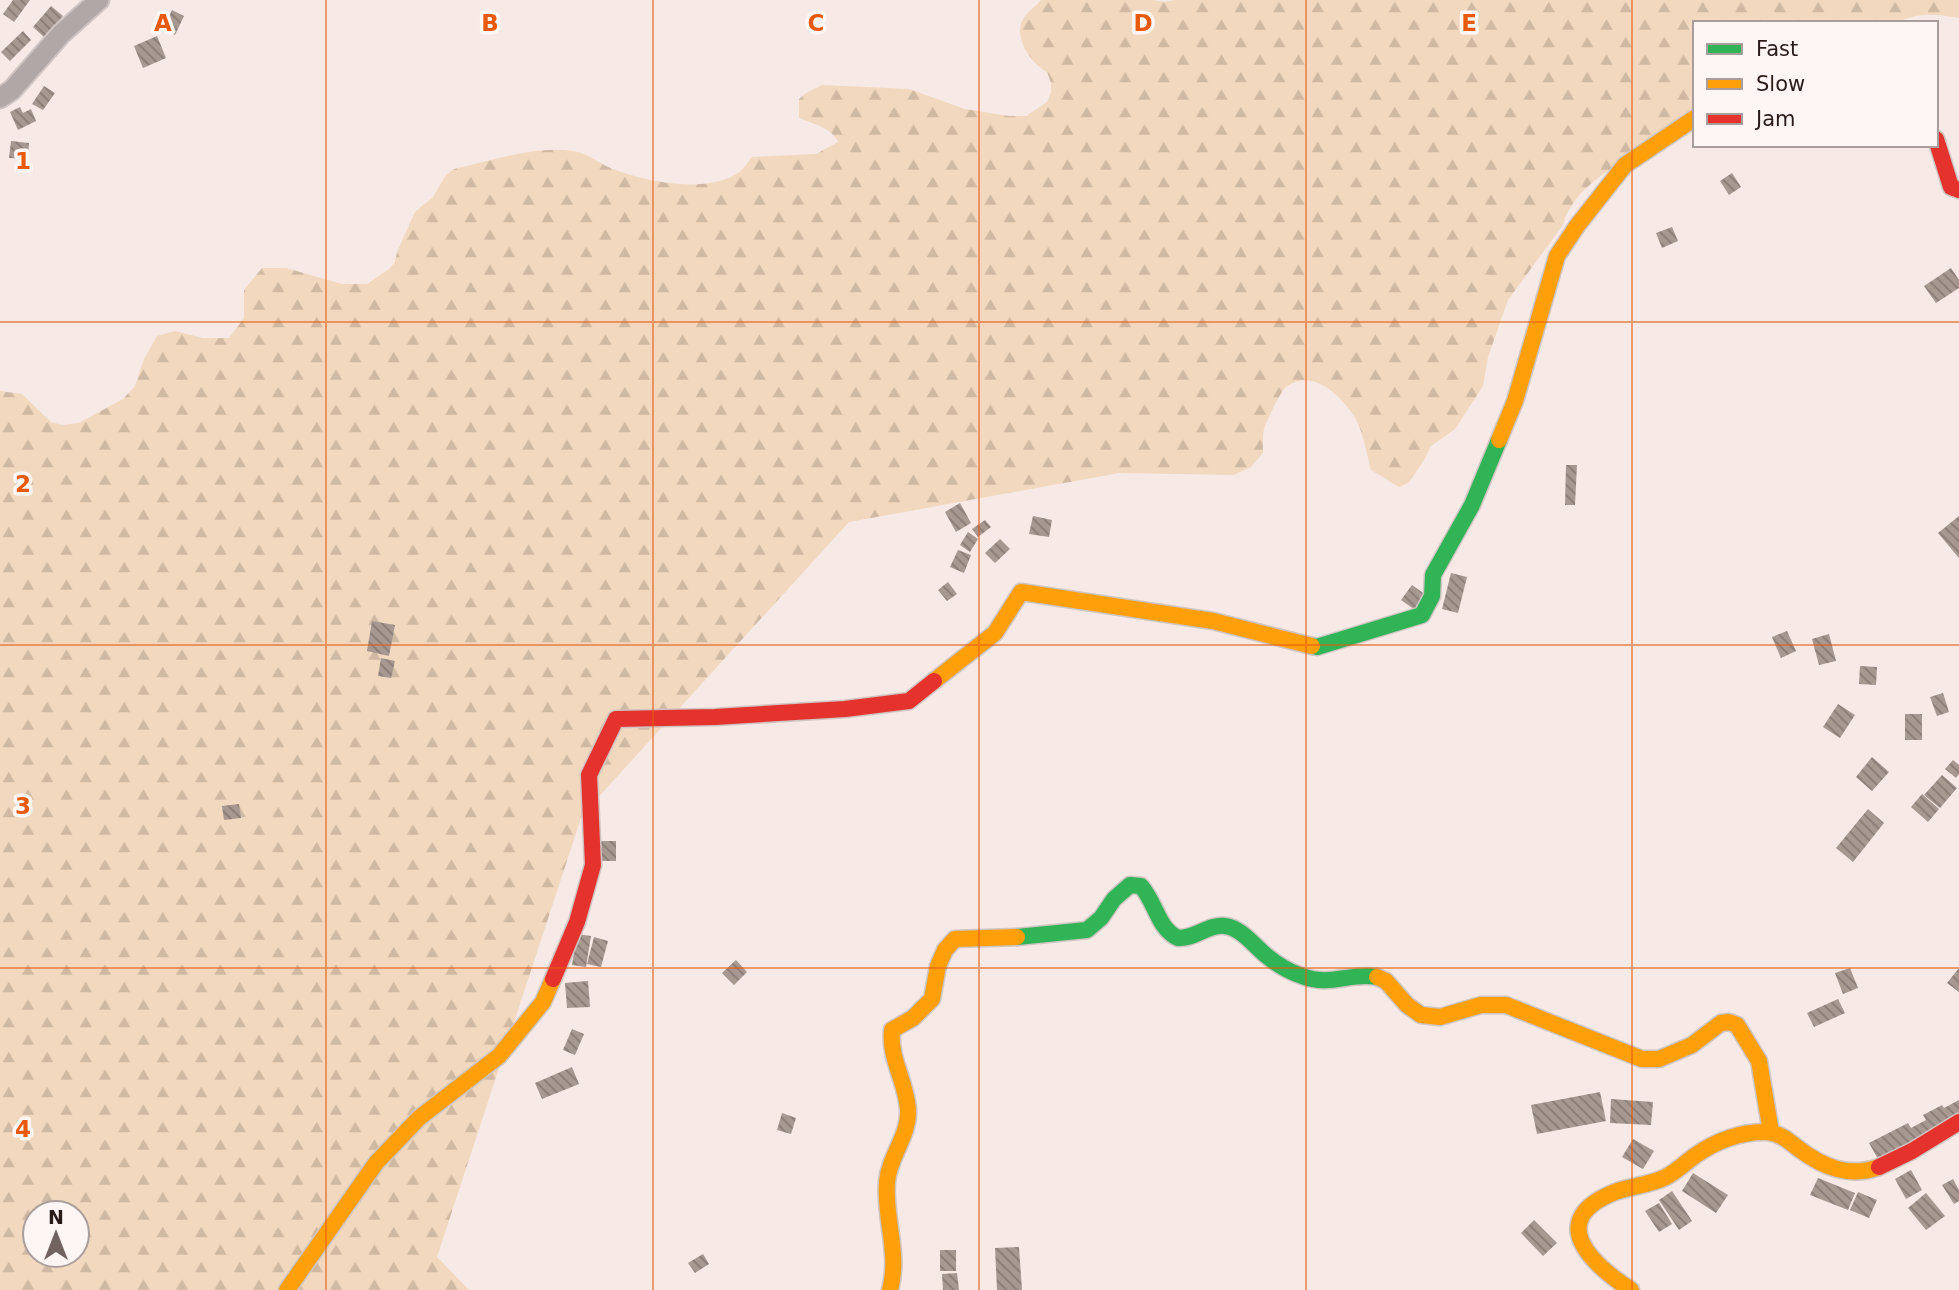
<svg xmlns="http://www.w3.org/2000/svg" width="1959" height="1290" font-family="'DejaVu Sans',sans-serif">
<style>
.forest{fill:url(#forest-firs);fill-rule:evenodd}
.building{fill:url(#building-back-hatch)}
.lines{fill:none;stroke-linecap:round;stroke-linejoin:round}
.street-casing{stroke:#cfc5c3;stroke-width:23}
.fast-casing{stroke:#cfc5c3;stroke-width:19}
.slow-casing{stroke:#cfc5c3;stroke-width:19}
.jam-casing{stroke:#cfc5c3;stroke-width:19}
.street{stroke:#b1a7a7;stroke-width:19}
.fast{stroke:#30b455;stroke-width:16}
.slow{stroke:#ff9f0a;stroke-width:16}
.jam{stroke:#e5322d;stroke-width:16}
.grid{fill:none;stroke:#e8590c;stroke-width:2;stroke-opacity:0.55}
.grid-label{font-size:23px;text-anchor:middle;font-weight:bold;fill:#e8590c;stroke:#fef6f4;stroke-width:7;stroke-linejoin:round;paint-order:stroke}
</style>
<defs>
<pattern id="forest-firs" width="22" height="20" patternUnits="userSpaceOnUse" patternTransform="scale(1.75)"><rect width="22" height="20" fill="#f2d8be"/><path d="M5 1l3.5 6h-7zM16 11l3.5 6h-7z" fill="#d0b9a3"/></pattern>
<pattern id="building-back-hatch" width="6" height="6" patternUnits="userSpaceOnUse" patternTransform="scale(1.75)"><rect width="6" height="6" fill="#a79891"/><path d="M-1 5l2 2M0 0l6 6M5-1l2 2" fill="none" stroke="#887b75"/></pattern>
</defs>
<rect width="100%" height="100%" fill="#f6e9e6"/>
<path class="forest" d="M1041 0H1152L1165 2 1175 0H1959V18C1935 14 1919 12 1896 23H1695V127C1650 149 1578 173 1563 225L1508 300 1488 357 1483 386 1455 429 1431 446 1423 462 1408 483 1399 487 1371 470C1366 452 1363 428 1352 413 1338 393 1310 367 1285 388 1281 391 1267 420 1265 426 1262 433 1263 445 1263 453L1251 467 1234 475 1119 473 849 522 582 815 437 1257 469 1290H0V391L22 394 51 422 62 425 79 423 123 399 135 386 144 359 157 336 175 331 203 338H229L244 318V290L262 268H286L342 284H367L389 269 395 262 397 252 415 212 433 197 446 175 454 169C491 161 527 148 564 150 588 151 593 161 613 169 646 182 707 194 738 173 744 169 748 162 752 157L816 154 838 142C832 128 814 124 799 118V99L806 93 822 85 909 89 965 109 1009 116H1026L1047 102 1051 93V83L1047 72C1030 63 1011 35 1025 16 1030 10 1036 6 1041 0ZM35 1213H77V1255H35Z"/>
<path class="building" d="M13 0H30L14 22 3 14Z
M51 6 63 16 44 37 33 27Z
M172 10 184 16 175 35 163 29Z
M23 31 31 40 10 61 1 52Z
M157 36 166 58 143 68 134 46Z
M44 86 55 93 43 110 32 104Z
M20 107 23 113 31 109 36 121 18 130 10 112Z
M11 141 29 143 28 159 9 158Z
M1732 173 1741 187 1729 195 1720 181Z
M1672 227 1678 241 1662 248 1656 233Z
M1951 268 1959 280V288L1936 303 1924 286Z
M1566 465H1577L1575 505H1565Z
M960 503 971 523 956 532 945 512Z
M1033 516 1052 520 1049 537 1029 534Z
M1959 516V558L1938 533Z
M985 520 991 527 978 537 972 529Z
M968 532 978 539 970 552 960 545Z
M1000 539 1010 549 995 563 985 553Z
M958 550 971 555 964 573 950 567Z
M1451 573 1467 577 1458 613 1442 609Z
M948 582 957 594 947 601 938 590Z
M1412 585 1429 597 1418 612 1401 600Z
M372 621 395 625 389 656 367 651Z
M1787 631 1796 651 1781 658 1772 637Z
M1829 634 1836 661 1819 665 1812 639Z
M381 658 395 661 391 678 378 676Z
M1860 666 1877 667 1876 685 1859 684Z
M1943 693 1949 712 1937 716 1930 697Z
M1838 704 1855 715 1840 738 1823 727Z
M1905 714H1922V740H1905Z
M1872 757 1889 772 1872 791 1856 777Z
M1953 760 1959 765V774L1956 778 1945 769Z
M1942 775 1957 788 1940 808 1924 795Z
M1922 794 1939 809 1928 822 1911 807Z
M239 804 241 818 224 820 222 806Z
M1868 809 1884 823 1853 862 1836 848Z
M600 841H616V861H600Z
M577 934 591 936 586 967 572 965Z
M594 937 608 941 601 967 587 964Z
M736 960 747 972 734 985 722 973Z
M1850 968 1858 988 1843 994 1835 973Z
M1959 968V992L1947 983Z
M588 981 590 1007 567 1008 565 983Z
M1838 999 1845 1013 1814 1027 1807 1013Z
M572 1029 584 1034 575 1055 563 1050Z
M572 1067 579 1084 542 1099 535 1083Z
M1600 1092 1606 1121 1537 1134 1531 1105Z
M1611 1099 1653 1102 1651 1125 1610 1123Z
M1959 1100V1119L1878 1159 1869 1143 1908 1123 1911 1128 1926 1120 1923 1115 1942 1105 1944 1108Z
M782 1113 796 1118 791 1134 777 1130Z
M1633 1139 1654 1151 1643 1169 1622 1157Z
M1911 1170 1922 1190 1906 1199 1895 1179Z
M1693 1173 1728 1195 1716 1213 1682 1191Z
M1818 1178 1855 1193 1848 1210 1810 1195Z
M1953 1179 1959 1190V1201L1954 1204 1942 1185Z
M1672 1191 1692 1221 1679 1230 1659 1200Z
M1858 1192 1877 1200 1869 1218 1850 1210Z
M1926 1193 1945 1216 1926 1230 1908 1208Z
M1659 1203 1672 1224 1659 1232 1645 1211Z
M1534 1220 1557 1243 1543 1256 1521 1233Z
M1019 1247 1022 1290H997L995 1248Z
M940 1250H956V1271H940Z
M703 1254 709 1264 695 1273 688 1263Z
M957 1273 959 1290H943L942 1274Z"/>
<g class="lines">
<g class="street-casing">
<path id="street" d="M0 98 12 90 61 34 99 0"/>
</g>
<g class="fast-casing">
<path id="fast" d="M1312 646 1317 647 1422 615 1432 596 1433 575 1472 505 1499 440
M1017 937 1087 930 1101 918 1114 899 1130 885 1141 886C1156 903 1158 929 1178 938 1195 939 1208 924 1225 926 1242 928 1255 947 1268 957 1278 965 1290 972 1302 976 1330 987 1350 972 1377 977"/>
</g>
<g class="slow-casing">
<path id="slow" d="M1499 440 1515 401 1557 256 1577 226 1625 165 1695 118
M934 681 995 633 1021 592 1213 621 1312 646
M1377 977 1386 981 1407 1005 1421 1015 1440 1017 1481 1005H1506L1642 1059H1659L1692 1045 1721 1023 1729 1022 1737 1025 1759 1061 1771 1132
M287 1290 376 1163 419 1118 499 1056 543 1002 553 979
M890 1290C900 1253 884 1219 887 1182 889 1156 910 1135 908 1109 906 1081 889 1059 892 1030L913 1018 932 999 938 966 945 950 955 939 1017 937
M1631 1290C1590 1263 1545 1220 1615 1192 1631 1186 1650 1185 1666 1177 1677 1171 1686 1162 1696 1155 1716 1141 1742 1131 1767 1132 1780 1133 1789 1141 1799 1149 1823 1167 1849 1178 1879 1167"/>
</g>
<g class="jam-casing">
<path id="jam" d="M1936 139 1951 187 1959 190
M553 979 577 922 593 865 589 775 616 719 715 717 845 709 909 701 934 681
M1879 1167 1912 1151 1959 1122"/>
</g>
<use href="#street" class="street"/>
<use href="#fast" class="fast"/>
<use href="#slow" class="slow"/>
<use href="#jam" class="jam"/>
</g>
<path class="grid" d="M326 0V1290M653 0V1290M979 0V1290M1306 0V1290M1632 0V1290M0 322H1959M0 645H1959M0 968H1959"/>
<g class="grid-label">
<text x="163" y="31">A</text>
<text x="490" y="31">B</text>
<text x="816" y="31">C</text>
<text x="1143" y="31">D</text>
<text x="1469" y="31">E</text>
<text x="23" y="169">1</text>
<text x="23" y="492">2</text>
<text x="23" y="814">3</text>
<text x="23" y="1137">4</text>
</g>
<rect x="1693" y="21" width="245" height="126" fill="#fef6f4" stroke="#a99e9c" stroke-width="2"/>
<rect x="1707" y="44" width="35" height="10" fill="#30b455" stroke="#a99e9c" stroke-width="2"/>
<text x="1756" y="56" font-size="21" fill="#291b18">Fast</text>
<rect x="1707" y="79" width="35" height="10" fill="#ff9f0a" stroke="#a99e9c" stroke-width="2"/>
<text x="1756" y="91" font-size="21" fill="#291b18">Slow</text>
<rect x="1707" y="114" width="35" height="10" fill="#e5322d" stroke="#a99e9c" stroke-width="2"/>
<text x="1756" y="126" font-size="21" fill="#291b18">Jam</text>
<g transform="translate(56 1234)"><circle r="33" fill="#fef6f4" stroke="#a99e9c" stroke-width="2"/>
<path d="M0-5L12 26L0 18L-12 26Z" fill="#716360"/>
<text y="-10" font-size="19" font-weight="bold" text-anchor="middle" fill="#291b18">N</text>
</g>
</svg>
